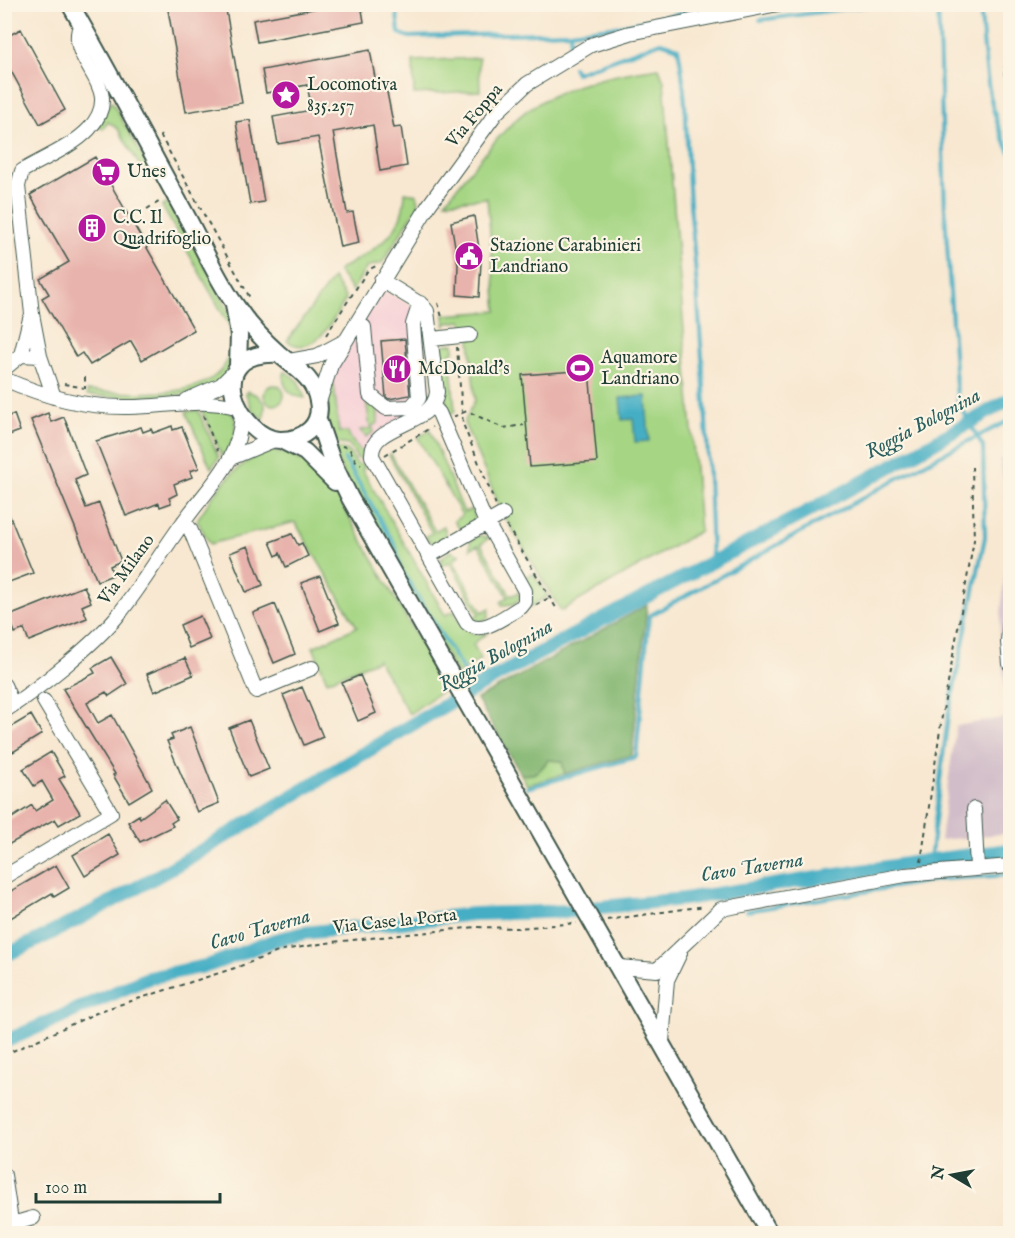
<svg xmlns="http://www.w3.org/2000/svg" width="1015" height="1238" font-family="'IM FELL English',serif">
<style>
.built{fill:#f6cfd6}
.industrial{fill:#d1bdc9}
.green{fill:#a6d684;stroke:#628a5c;stroke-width:1.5}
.forest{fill:#84b772;stroke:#527a53;stroke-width:1.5}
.water{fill:#45aec4;stroke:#32767c;stroke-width:1.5}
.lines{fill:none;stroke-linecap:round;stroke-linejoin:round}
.stream{stroke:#45aec4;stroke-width:4}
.canal{stroke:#45aec4;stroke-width:14}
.building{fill:#e8b3ac}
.minor-casing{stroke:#40574c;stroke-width:16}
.major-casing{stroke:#40574c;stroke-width:20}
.path{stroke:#40574c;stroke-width:2;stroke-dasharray:4.5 4.5;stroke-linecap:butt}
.minor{stroke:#fff;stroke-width:14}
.major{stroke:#fff;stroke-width:16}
.labels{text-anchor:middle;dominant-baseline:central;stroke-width:4.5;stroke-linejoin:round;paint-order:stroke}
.poi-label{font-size:18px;fill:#1f3d34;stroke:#fcf5e5;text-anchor:start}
.street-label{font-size:18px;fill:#1f3d34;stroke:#fcf5e5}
.water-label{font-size:20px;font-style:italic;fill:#2a5f5f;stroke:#fcf5e5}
</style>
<rect width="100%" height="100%" fill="#fcf5e5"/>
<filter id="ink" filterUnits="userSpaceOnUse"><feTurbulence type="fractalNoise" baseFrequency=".0167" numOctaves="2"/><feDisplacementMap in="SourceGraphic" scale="12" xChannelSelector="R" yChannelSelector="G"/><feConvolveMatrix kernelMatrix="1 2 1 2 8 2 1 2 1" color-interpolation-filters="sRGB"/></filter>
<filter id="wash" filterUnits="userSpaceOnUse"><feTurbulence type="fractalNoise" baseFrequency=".008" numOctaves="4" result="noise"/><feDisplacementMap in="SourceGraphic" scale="24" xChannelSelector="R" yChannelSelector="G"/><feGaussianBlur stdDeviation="1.35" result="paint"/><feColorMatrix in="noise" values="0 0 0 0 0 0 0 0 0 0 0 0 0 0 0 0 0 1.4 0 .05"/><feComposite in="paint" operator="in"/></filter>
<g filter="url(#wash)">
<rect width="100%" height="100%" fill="#f8e8d1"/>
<path class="built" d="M385 291 421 311 430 395 425 407 375 436 369 461 365 463 356 459 351 449 345 444H332L326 428 324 404 329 379 381 293Z"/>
<path class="industrial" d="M1010 458V833L940 840 956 726 1008 717 999 637 1009 522 1000 459Z"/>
<path class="green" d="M479 58 480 91 414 94 413 61Z
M659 68 664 81 700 531 561 611 503 514 464 423 475 400 469 326H463L462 321 447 323 445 327 444 315 497 311 487 198 445 202C466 177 506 123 532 107 570 83 615 74 659 68Z
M111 102H112L153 175 147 178 118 129 108 122 103 129 96 125Z
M405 192 417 194 419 203 417 208 382 263 367 267 352 291 338 271C373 249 404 238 405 192Z
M168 203C188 239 212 275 229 312 234 324 234 337 232 349 231 359 231 372 222 379 193 403 123 398 87 395V391C126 392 207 403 227 361 232 348 233 338 229 325L162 206Z
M333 278 346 299C334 318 315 360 287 341Z
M446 344H454V352L450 353 455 411 448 416 440 350Z
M285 371 298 381 305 398C290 397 280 385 285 371Z
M329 384H334L339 432H348C351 444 362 449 367 460L357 458 349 445 333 443 327 421Z
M264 395a10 10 0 1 1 20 0a10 10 0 1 1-20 0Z
M247 391 257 395 265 404 264 420 253 411 246 394Z
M366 398 378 408V423L372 426 374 432 366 437 360 430 370 429Z
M200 406 229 410 235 418V437L223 458Z
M198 410 219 458 211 468 186 412Z
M430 430 464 512 473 509 475 520 467 528H459L454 521 462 515 418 438Z
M332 448 347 450 357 464 367 466 362 469 445 615 454 611C462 626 469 640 489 632L473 644 481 659 457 674 398 574 387 543 368 508 351 490Z
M272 451 290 454 301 461 304 458 322 476 337 496 446 688 409 714 378 660 327 681 313 647 357 627 295 522 210 544 197 520C215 492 238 458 272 451Z
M391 454 435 531 444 526 446 534 443 542 435 545 425 537 432 533 389 455Z
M478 535 489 538 481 544 511 596 519 592 520 598 514 604 502 605 501 602 508 597 478 545 470 549V542Z
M450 551 460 555 453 560 482 612 490 608 488 618 480 622 471 619 479 614 450 562 441 566V559Z
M533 573 548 596 530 607 532 591 524 578Z
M548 760 562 761 565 774 527 785 521 774C536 776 540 771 548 760Z"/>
<path class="forest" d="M647 605 632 755 565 774 562 761 548 760C540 771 536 776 521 774L477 699Z"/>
<path class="water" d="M646 396 649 441 635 442 633 419 622 420 620 398Z"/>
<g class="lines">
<path class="stream" d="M396 4 399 33 409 37 570 32 619 26 728 4
M980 4C985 54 985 108 1010 152
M760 20 881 4
M570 32 571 52
M573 67 576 73 661 42 678 48C688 99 686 151 690 203 700 323 709 441 712 563
M345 459 396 547 400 568 475 689
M527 788 636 757 649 616 933 459 1010 420
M929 869 948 716 985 537 983 447 958 402 956 386 945 211 938 4
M747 911 943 879 1010 875
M997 1234 1010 1230"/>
<path class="canal" d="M924 861 1010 850
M591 908 684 899 919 862
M4 956C176 876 331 767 497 676 668 583 843 497 1010 399
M4 1042 148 978 210 965 275 940 305 933 473 914 576 911"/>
</g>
<g id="blocks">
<path class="building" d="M167 4H225L242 103 186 112Z
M340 4H361L364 22 257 42 253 20Z
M21 29 65 110 40 124 4 58V38Z
M370 50 377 89 386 87 394 128 401 127 407 166 380 171 373 125 333 132 347 213 353 212 359 243 340 247 318 137 278 144 273 117 312 110 307 85 266 93 262 70Z
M250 120 264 202 250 204 236 122Z
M95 157 194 330 142 360 131 341 90 365 82 353 76 357 42 298 49 294 40 279 69 262 30 195Z
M474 216 481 262 479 297 457 295 458 264 451 222Z
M405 339 410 395 389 399 386 397 381 341Z
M589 370 597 462 530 467 522 375Z
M48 413 51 422 64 417 86 475 75 480 86 508 99 503 121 561 110 566 113 575 97 581 31 420Z
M14 414 20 431 4 437V418Z
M172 426 173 430 182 427 199 468 190 471 192 477 174 484 177 494 169 498 171 503 160 507 159 503 126 516 96 441 141 427 143 432 151 429 153 433Z
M4 502 33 573 4 584Z
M292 534 298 545 302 543 308 556 286 567 280 553 276 556 270 542Z
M248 546 263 585 246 592 230 553Z
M320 576 339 623 320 631 301 583Z
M84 586 91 602 82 606 87 618 29 641 24 629 15 633 9 616Z
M275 604 295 654 274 663 253 613Z
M200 616 210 639 189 648 180 625Z
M111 657 127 684 109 696 106 692 87 703 98 723 112 715 152 788 129 802 113 775 115 774 63 689 95 673 92 668Z
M185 658 193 675 154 692 147 674Z
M360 675 376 713 358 721 342 683Z
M302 687 323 737 304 745 283 695Z
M31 715 42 734 13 752 4 739V731Z
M249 720 269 769 249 777 229 728Z
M190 727 219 803 197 812 167 741 173 739 171 735Z
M51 752 65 776 59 779 80 813 59 825 55 819 4 847V823L32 805 35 811 53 800 42 781 34 786 23 769Z
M165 800 177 819 171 823 173 826 140 842 128 822 139 815 140 818Z
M108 834 120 855 85 876 73 855Z
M56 865 69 888 54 897 52 893 4 922V895Z"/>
</g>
</g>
<g filter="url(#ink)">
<use href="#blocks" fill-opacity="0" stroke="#40574c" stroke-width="1.5"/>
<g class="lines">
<g class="minor-casing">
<path id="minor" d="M381 280 422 305 427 311 437 392C434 427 370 423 372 456L467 623C482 636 506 615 521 607L525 602V591L484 518 439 413 433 406
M364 327 370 395 386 408 411 407 419 398 413 324 420 303
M432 339 470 335
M21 355 30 319
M40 356 32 314 18 186 22 171C42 159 72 147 89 129 129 85 63 63 81 23
M289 361 317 356 345 341
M4 369 21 355 40 356 54 397
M4 379C43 396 87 408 129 407 167 407 202 397 239 408
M187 400 221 385 236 370
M319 402 331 365 429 205 496 113 527 84 591 45 630 33 778 4
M233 457 274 440
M184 521 190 529 256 691 312 668
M429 556 503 514
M1010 620 1008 642 1010 664
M4 685 13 705
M4 711C38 689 95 644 119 614 143 584 162 551 185 520 212 482 238 464 242 415
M974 809 977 868
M4 877 111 813 44 701
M619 967 657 970 721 909 905 875 1010 866
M662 1042 667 980 680 953
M4 1175 13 1234
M9 1225 33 1218"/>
</g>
<g class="major-casing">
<path id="major" d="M70 4C111 75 149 148 188 219 203 247 216 277 234 303 245 320 263 340 279 354 295 368 314 377 318 401 323 425 304 440 281 440 241 441 197 350 279 354
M234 304 239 335 238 365
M318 420 332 461 350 498 770 1234
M281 440 305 452 335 482"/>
</g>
<path class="path" d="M1010 46 1004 70 1010 111
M160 135 250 298
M147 209 162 200
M438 303 442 317
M326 335 368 270 376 266
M85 377V389
M64 384 85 388
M203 415 218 451
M453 417 462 413 457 347
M342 446 349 448 356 461 361 464
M385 455 432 427
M496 505 463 424 462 413 467 411 503 428 524 425
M507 526 558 611
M536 605 549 598
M921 862 942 716 974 540 972 467
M607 920 705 906
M4 1055 103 1010 235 968 283 950 333 942 476 927 518 928 577 923"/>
<use href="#minor" class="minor"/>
<use href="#major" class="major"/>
</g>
</g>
<defs>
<g id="sight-disc" transform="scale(1.5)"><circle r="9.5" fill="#b5179e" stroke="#fcf5e5"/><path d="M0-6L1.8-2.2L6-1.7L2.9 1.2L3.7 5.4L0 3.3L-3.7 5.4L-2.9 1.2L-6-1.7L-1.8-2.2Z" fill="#fff"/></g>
<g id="supermarket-disc" transform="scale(1.5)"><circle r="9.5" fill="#b5179e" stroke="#fcf5e5"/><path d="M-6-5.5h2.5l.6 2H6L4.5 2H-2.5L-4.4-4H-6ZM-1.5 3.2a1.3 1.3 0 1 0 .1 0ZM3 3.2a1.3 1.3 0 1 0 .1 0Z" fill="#fff"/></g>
<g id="building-disc" transform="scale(1.5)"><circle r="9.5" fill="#b5179e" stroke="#fcf5e5"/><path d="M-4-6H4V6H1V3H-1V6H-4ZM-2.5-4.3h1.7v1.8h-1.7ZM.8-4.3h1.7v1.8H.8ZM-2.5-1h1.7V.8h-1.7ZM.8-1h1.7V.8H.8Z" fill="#fff"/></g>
<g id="civic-disc" transform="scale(1.5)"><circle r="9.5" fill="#b5179e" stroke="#fcf5e5"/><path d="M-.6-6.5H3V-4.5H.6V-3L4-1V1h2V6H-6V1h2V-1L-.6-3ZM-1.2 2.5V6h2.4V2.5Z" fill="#fff"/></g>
<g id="stadium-disc" transform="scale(1.5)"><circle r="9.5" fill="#b5179e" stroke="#fcf5e5"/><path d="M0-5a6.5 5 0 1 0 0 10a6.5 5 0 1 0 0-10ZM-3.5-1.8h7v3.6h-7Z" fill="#fff"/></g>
<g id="restaurant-disc" transform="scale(1.5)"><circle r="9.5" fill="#b5179e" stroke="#fcf5e5"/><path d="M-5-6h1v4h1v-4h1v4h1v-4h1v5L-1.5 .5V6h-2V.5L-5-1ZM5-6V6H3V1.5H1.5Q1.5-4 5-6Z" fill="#fff"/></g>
</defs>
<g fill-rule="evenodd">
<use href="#sight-disc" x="286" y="95"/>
<use href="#supermarket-disc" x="106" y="172"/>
<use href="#building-disc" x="92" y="228"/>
<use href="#civic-disc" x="469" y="256"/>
<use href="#stadium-disc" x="580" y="368"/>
<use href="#restaurant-disc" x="397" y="369"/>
</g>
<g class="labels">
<g class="poi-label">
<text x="307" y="85">Locomotiva<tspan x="307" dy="21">835.257</tspan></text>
<text x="127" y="172">Unes</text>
<text x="113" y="218">C.C. Il<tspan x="113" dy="21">Quadrifoglio</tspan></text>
<text x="490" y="246">Stazione Carabinieri<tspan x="490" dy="21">Landriano</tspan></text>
<text x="601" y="358">Aquamore<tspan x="601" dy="21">Landriano</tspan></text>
<text x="418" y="369">McDonald's</text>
</g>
<g class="street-label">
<text transform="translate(475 116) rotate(-50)">Via Foppa</text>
<text transform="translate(127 570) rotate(-54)">Via Milano</text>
<text transform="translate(395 922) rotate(-6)">Via Case la Porta</text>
</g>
<g class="water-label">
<text transform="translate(923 424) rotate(-28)">Roggia Bolognina</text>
<text transform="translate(496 656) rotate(-29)">Roggia Bolognina</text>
<text transform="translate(752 868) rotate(-9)">Cavo Taverna</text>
<text transform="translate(260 930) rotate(-16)">Cavo Taverna</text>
</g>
</g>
<rect width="1015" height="1238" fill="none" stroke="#fcf5e5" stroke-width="24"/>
<g transform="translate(952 1175) rotate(280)" stroke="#fcf5e5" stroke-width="4.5" paint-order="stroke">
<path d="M0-4.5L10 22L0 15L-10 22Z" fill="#1f3d34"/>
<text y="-9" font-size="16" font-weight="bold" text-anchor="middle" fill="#1f3d34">N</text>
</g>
<path d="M36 1193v9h184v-9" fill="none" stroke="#1f3d34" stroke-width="3"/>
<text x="45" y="1193" font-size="18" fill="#1f3d34" stroke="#fcf5e5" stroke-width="4.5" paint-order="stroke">100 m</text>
</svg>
